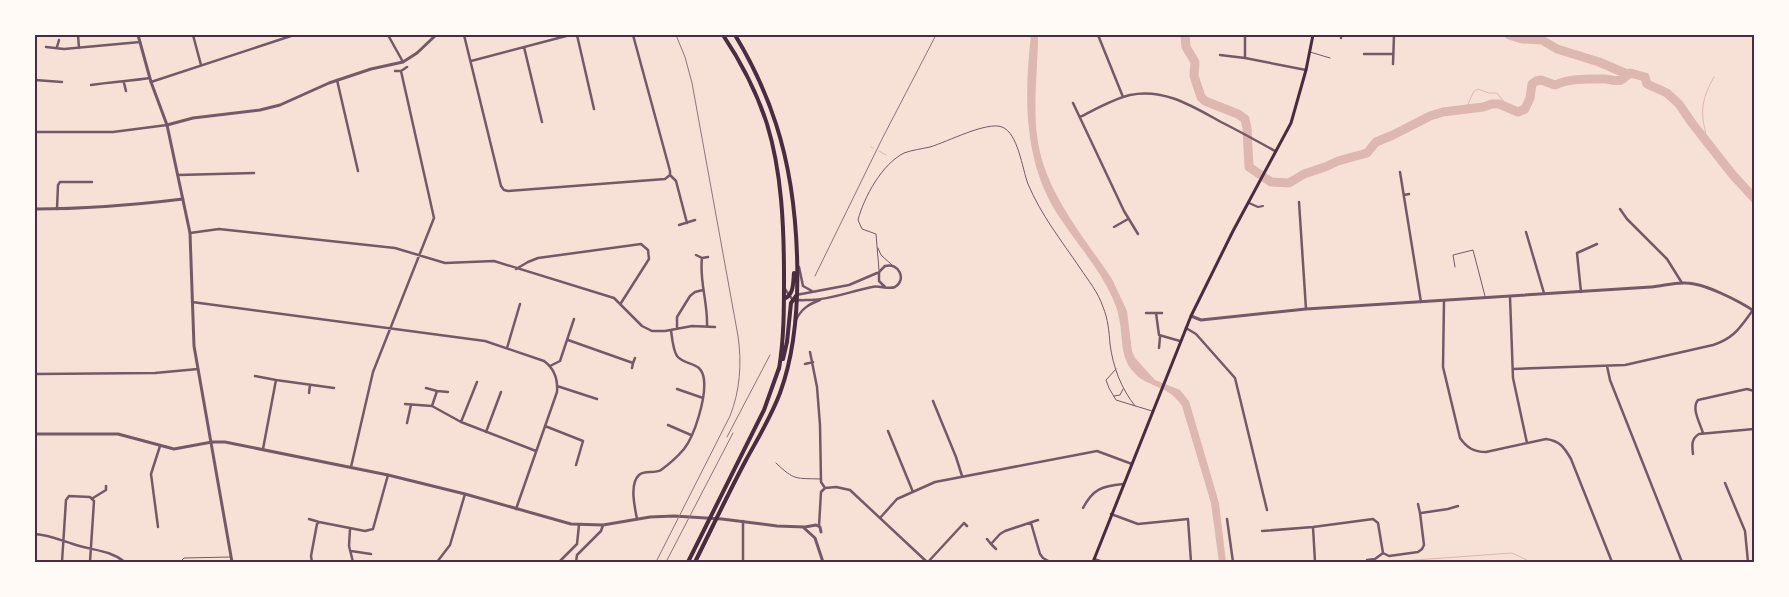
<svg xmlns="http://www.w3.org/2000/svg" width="1789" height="597" font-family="'Exo 2',sans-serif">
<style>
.water{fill:#dcb8b0}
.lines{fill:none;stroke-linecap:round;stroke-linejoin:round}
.stream{stroke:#dcb8b0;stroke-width:1}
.river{stroke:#dcb8b0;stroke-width:9}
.service{stroke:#755966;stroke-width:1}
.pedestrian{stroke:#755966;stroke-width:2}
.minor{stroke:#755966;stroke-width:2.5}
.tertiary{stroke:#755966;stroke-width:3}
.secondary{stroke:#4a2c40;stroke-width:3}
.trunk{stroke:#4a2c40;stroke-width:4}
.rail{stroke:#8f747c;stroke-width:1}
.neatline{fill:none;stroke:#4a2c40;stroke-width:2}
</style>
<rect width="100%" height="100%" fill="#f7e1d7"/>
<path class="water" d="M1031 35H1038C1038 67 1033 104 1037 135 1043 190 1082 234 1112 279L1127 311 1132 351 1135 358 1155 380 1180 390 1189 401 1219 503 1226 562H1219L1211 503 1182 406C1166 382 1147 390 1131 369 1120 355 1123 335 1119 318 1118 311 1115 304 1112 297 1099 268 1077 244 1060 218 1023 163 1024 98 1031 35Z"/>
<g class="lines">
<path class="stream" d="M1464 109 1468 104 1474 91 1478 89 1489 93H1497L1509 108
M1705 139C1707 133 1704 127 1703 120 1701 104 1706 91 1714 77
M871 147 873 148
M879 151 886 155
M1388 562 1512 553 1531 562"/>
<path class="river" d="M1185 35 1186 47 1195 62 1194 76 1201 97 1205 101 1238 114 1245 119 1247 128 1249 167 1271 182 1289 183 1304 174 1325 167 1338 161 1367 153 1376 142 1393 135 1430 116 1443 112 1483 107 1492 104H1499L1518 112 1525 109 1530 98 1532 84 1536 81 1541 80 1555 85C1571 78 1588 79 1605 79 1610 79 1616 82 1621 80 1624 79 1627 75 1630 73L1645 77 1647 84 1667 93 1679 104 1692 123 1732 174 1754 198
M1509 35 1522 39 1542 40 1557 49 1599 62 1627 74"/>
<path class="service" d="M1310 52 1330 58
M878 248 881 255 892 265
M1455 267 1453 255 1473 250 1485 296
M879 270 876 234 862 229 858 220C864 197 882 164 904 153 912 150 921 149 930 147 947 142 987 121 1002 127 1018 133 1022 168 1028 184 1041 215 1061 240 1080 268 1088 280 1098 292 1103 307 1108 319 1109 331 1110 344 1113 367 1121 388 1135 406
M1116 369 1106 380 1109 388 1116 400 1152 411
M1114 396 1120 395 1123 389
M776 463C795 481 795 478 821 479
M166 561 179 562
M180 562 184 558 231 557"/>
<path class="pedestrian" d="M1249 203 1258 207 1263 206"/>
<path class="minor" d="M78 35 79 48
M193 35 201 65
M388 35 403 62
M464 35 501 186 504 190 508 191 665 179 670 175
M577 35 594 109
M633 35 670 171V175
M1098 35 1123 97
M1245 35V58
M1341 38V35
M46 47 64 49 140 42
M57 47 59 40
M524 47 542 122
M1364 54H1393
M1220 55 1245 58 1306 70
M471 61 570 35
M1393 64 1394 35
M395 71H401L407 67
M35 80 62 82
M337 80 358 171
M151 82 294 35
M124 83 126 91
M91 85C111 82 130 81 150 78
M1073 103 1124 211 1138 234
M1080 117C1096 109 1113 99 1130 95 1164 88 1192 106 1221 122 1239 131 1257 141 1275 151
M35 132H113L167 125
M1400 172 1421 302
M178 175 254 173
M670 175 676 181 687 223
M1404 195 1409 194
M1299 202 1306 309
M57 209 58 185 60 182H92
M1620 209 1627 219 1667 259 1682 283
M679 225 695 220
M1114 227 1128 219
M1526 232 1544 293
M190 233 219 229 395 248 445 263 494 261 614 298 642 326 652 331H665L692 326 715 327
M696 255 702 258 708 257
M702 258C699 281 708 302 707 326
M799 267 803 286 812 291
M516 269 528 262 538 258 641 244 648 250 649 259 621 303
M785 289 792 299C798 301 805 300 811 300 833 299 851 291 872 287 879 285 888 290 895 287 907 280 899 262 885 266L879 272V281L885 287
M1581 292 1577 253 1597 244
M796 295 849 285 877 273
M1510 297 1513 378 1527 443
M1444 301 1443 367 1460 438C1467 448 1474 452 1486 452L1546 439C1560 441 1564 447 1571 459L1612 562
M192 302 485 341 544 361C555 369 558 379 557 392L516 509
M1146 313H1162
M1156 313 1159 335 1180 341
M796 320C801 309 809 304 820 300
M677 328V317L690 296 695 292 703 290
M1186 328 1196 334 1235 378 1267 510
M568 340 633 363 635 358
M507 348 520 304
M1159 348 1160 337
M810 352 817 387 820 425 821 482 825 488 821 492 819 526
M805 364 813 362
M550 366 560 361 574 319
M1607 366 1610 380 1682 562
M632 368 633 363
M1513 369 1625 365 1713 345C1735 338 1740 327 1753 310
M35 374 155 373 198 369
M255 376 276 380
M477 382 461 422 536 451
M557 386 597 399
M426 388 437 391
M677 389 703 398
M309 393 310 385
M933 401 956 457 962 476
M405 404 432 406 461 422
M432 406 437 391 448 392
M407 423 411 405
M668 425 691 435
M545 426 583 441 576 465
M888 431 913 492
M486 432 501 392
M1703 433C1700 423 1691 408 1698 400L1747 389 1754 391
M263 449 276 380 334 388
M1693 454C1692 445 1691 439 1699 434L1754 429
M351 467 373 372 434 218 401 71
M1725 483 1745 531 1748 562
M825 488 836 487 850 490 927 562
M93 498 106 490V486
M1083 508C1093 489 1102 486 1123 484
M1421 513 1448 509 1458 506
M1111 514 1138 524 1188 519 1191 562
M880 518 897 499 935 482 1097 451 1132 464
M309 519 319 522
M637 519C635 508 629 484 639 475 644 470 655 474 661 470 668 465 678 456 684 449 695 435 706 398 704 380 702 360 686 367 677 356 673 350 672 338 671 330
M1227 519 1233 562
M1031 523 1040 554 1043 558 1050 562
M158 527 151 474 160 446
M1313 527 1315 562
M350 529 349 546 353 562
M1262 531 1313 527 1373 519 1378 523 1383 553
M35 534C49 535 60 540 73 544 93 551 108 549 125 562
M987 539 991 544
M996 549 991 544 1000 534 1005 531 1038 520
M351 551 371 554
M1383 553 1389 556 1418 552 1422 549 1424 545 1420 513 1418 504
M1094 559 1103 562
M1367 560 1375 559 1383 553
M62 562 66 500 69 496 90 497 94 501 90 562
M312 562 311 556 317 524 319 522 365 531 373 529 388 475
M437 562 450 545 465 494
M559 562 577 544 579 525
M576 562 577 555 601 531 603 525
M743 562V521
M928 562 964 523 967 526
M1357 562H1359"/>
<path class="tertiary" d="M138 35 151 82 167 125 190 233 194 346 232 562
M167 125 193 118 260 110 280 105 329 83 371 69 403 62 417 53 436 35
M35 209C85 209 134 205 183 199
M1191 316 1201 320 1306 309 1651 287C1663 286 1675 282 1686 283 1704 283 1739 301 1754 311
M35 434H118L174 449 212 442H225L388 475 465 494 571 524 603 525 650 517 674 516 722 519 777 526 805 527 816 525 820 527 821 532
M804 528 815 538 823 562"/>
<path class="secondary" d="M1093 562 1191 316 1233 231 1291 123 1306 70 1313 35"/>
<path class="trunk" d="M723 35C741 62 757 93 767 124 782 173 784 227 784 278 784 309 784 339 779 369
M784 299C794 295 793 283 794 273
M783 359 787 342 791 303 796 296
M688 562 764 410 779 368
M695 562C712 528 728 494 746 460 758 438 771 417 780 393 807 320 800 198 776 124 766 93 752 63 735 35"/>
<path class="rail" d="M815 276 882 139 936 35
M727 437 770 355
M656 562 730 416C740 391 742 363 738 336L692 83 685 57 676 35
M666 562 733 433"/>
</g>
<rect width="1789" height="597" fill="none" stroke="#fffaf5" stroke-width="72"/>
<rect x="36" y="36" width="1717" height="525" class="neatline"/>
</svg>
